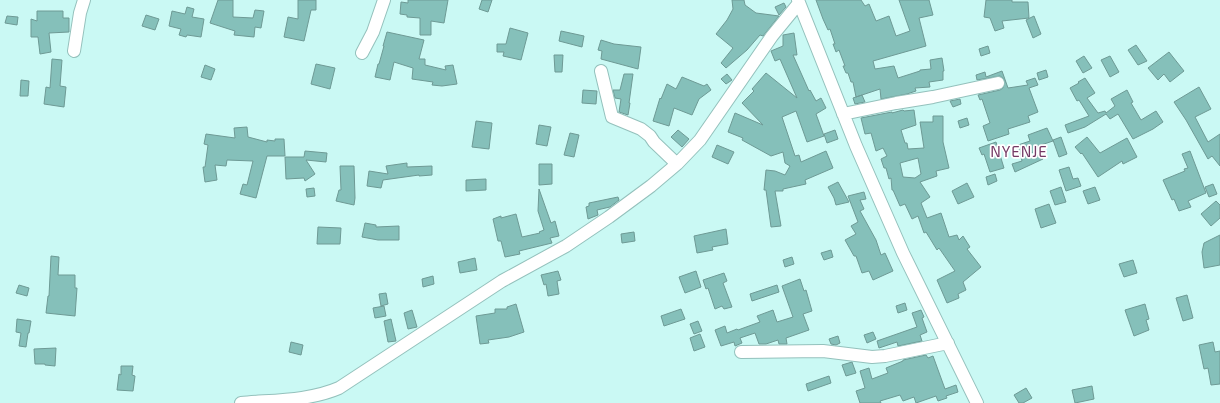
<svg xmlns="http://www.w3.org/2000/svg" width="1220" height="403" font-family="'Exo 2',sans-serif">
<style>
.building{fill:#85c0ba;stroke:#6e9a95;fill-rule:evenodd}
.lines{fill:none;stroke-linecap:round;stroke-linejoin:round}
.minor-casing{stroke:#94c1bc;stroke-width:14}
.minor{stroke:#fff;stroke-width:12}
.labels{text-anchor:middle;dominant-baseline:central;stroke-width:3.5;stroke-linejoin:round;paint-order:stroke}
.quarter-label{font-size:15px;letter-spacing:1px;fill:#743964;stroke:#fff}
</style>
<rect width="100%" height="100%" fill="#caf9f4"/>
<path class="building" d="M218 0H233V17L253 18 255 10 264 11 261 28 255 27 254 37 234 35 235 31 210 23Z
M298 0H316V10H311L304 41 284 37 288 17 298 19Z
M408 0H448L444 23 431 21V35H420V18L407 17V15L400 14 401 2 408 3Z
M482 0H492L488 12 479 9Z
M732 0H744L745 5 756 13 779 16 763 36 760 35 747 50 726 68 721 63 733 48 716 34 727 20 733 9Z
M816 0H861L865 6 869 4 876 21 889 16 896 36 910 31 899 0H929L933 15 919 18 926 46 873 61 875 69 894 66 898 78 920 71V70L931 69 930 60 942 58 944 71H943V80L929 82 930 87 915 88 916 91 907 94 881 99 880 89 856 97 853 82H851L848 73H846L843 66H845L839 50 836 52 833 44H835L830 29 828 30 823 19Z
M986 0H1012V2H1028L1029 18 1002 21 1004 28 995 31 990 18 984 17Z
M784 3 786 7 779 15 775 7Z
M187 7 194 9 192 17 204 19 201 37 187 35 186 37 179 35 181 29 169 26 172 11 185 14Z
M37 11H63V18H69V32L49 33 51 52 40 54 38 37H31V19L37 21Z
M146 15 159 19 155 30 142 26Z
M7 16 18 17 17 25 5 23Z
M1034 16 1041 34 1033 38 1026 20Z
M510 28 528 33 521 60 503 56 504 52H497V44H506Z
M561 31 584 36 582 47 559 41Z
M387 32 424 40 419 59H425V65L446 70 445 66 453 65 457 84 442 86 432 85 433 82 412 79 413 68 394 62 390 80 375 77 378 64H379L384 46H383Z
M794 33 797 55H793L809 91 810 90 816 101 821 98 826 108 816 114 824 136 807 142 796 111 782 117 795 156 799 155 801 162 826 151 833 168 805 180 806 184 783 189V191H775L781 226 771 227 766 190H764L766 170 775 171 785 175 790 166 785 163 783 152 771 156 742 140 743 138 728 132 735 113 763 125 742 103 754 91 752 89 766 73 797 98 780 59 775 61 771 51 783 46V35Z
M601 40 614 44 641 47 638 69 601 59 602 51 598 50Z
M1136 45 1147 61 1138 65 1128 50Z
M988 46 990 53 981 56 979 49Z
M1169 52 1184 71 1170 82 1164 74 1158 80 1148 68Z
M554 55H563L562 72H555Z
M1084 56 1092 68 1083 73 1076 61Z
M1110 56 1119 72 1110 77 1101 60Z
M52 59 62 60 60 86 66 87 64 107 44 104 46 87 50 88Z
M316 64 335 68 330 89 311 84Z
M205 65 215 69 211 80 201 77Z
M1046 70 1048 77 1039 80 1037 73Z
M1002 71 1008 88 1028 85 1026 81 1035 78 1038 85 1029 88 1038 112 1028 116 1030 122 1008 129 1009 134 988 141 983 126 990 123 982 99 980 100 978 95 1000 90 1003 88 1005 82 1003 78 1000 76 977 80 976 75 985 72 986 77Z
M624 74H633L629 103H630L628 115 619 112 621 99 615 98 613 90H620Z
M727 74 732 80 726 84 721 79Z
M682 77 704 86 707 84 711 90 699 99 692 115 674 108 669 126 653 121 660 98 661 99 667 84 676 89Z
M1085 78 1095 93 1087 98 1098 113 1105 111 1106 113 1115 106 1111 99 1127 90 1133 102 1131 103 1141 120 1156 111 1163 122 1153 129 1133 139 1118 114 1110 119 1106 114 1085 127 1068 133 1065 125 1089 116 1079 100 1077 101 1070 88 1079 83 1078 82Z
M21 80 29 81 28 96H20Z
M1199 87 1211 109 1195 117 1208 142 1220 134V166L1212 156 1208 159 1186 120 1174 102Z
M583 90 597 91 596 104 582 103Z
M862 95 865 102 855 104 853 98Z
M960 99 961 104 953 107 950 101Z
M903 110 904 111 914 110 916 125 901 130 905 143H907L908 149 924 148 920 122H933V116H943V142L949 168 936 171 937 176 920 182 930 197 921 203 927 218 941 213 949 237 957 235 959 240 963 236 970 247 967 249 981 267 963 282 966 290 958 294 959 298 947 303 937 280 955 271 939 248 937 250 926 232 924 233 918 216 912 219 905 204 900 206 893 190H892L891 178 889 179 886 168H884L881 159 887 156 883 148 876 151 871 133 865 134 861 118 892 112V113ZM918 158 921 174 915 178 903 177 900 163Z
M967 118 969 125 960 128 958 121Z
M476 121 492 123 489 149 472 147Z
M539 125 551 127 547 146 536 144Z
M247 127 248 137 267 142V140L275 141V139H284L285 156H267L256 198 240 194 243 184 247 185 253 161 227 160 226 166 215 165 217 180 205 182 203 167H205L208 145 204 144 206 134 235 138 234 128Z
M1047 128 1053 141 1038 146 1040 150 1027 154 1030 158 1041 154 1043 159 1015 172 1012 164 1022 161 1018 145 1030 141 1028 135Z
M678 130 689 139 682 147 671 137Z
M835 130 838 139 827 143 824 134Z
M570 133 579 135 574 157 564 155Z
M1061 137 1067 154 1059 157 1053 140Z
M1087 137 1100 153 1127 138 1137 157 1123 164 1122 161 1098 177 1082 153 1081 154 1075 147Z
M996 142 1004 168 990 172 984 154 982 155 979 148Z
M717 145 734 152 728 164 712 157Z
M305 151 327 153 326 162 306 160 315 174 305 181 304 178 286 179 285 157H304Z
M1190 151 1206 193 1188 201 1191 207 1179 211 1174 199 1172 200 1163 180 1185 171 1184 169 1188 168 1182 154Z
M407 163V167L432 166V175L419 176V175L383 180 381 188 367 186 369 171 388 174 386 166Z
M539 164H552V184L539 185Z
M340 166H354L355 198 354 205 336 201 339 190H341Z
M1069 167 1073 179 1078 178 1081 186 1066 191 1059 170Z
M995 174 997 181 988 185 986 177Z
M486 179V190L466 191V180Z
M838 182 849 202 836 205 834 198 828 187Z
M967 183 974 197 958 204 952 191Z
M1213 184 1217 194 1209 197 1205 187Z
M1061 187 1066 202 1055 205 1050 191Z
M1095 187 1100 200 1088 204 1083 191Z
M314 188 315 196 307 197 306 189Z
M539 189 551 223 555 221 559 236 550 238 552 243 519 251 520 254 505 257 501 241H498L493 219 501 216V218L516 214 522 237 540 233 539 232 544 230 538 211Z
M864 192 866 199 860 200 864 209 860 211 876 240 881 255 885 253 893 271 873 280 869 271 862 273 856 256H854L845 240 856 234 851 226 858 222 848 196Z
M618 197 619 200 610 207 597 210 598 215 588 219 586 207 589 206V203Z
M1216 201 1220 205V218L1211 226 1201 214Z
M1049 204 1056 223 1041 228 1035 209Z
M365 223 376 225V227L399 226V240H378L362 237Z
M318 227 341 228 340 244H317Z
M726 229 728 244 712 247 713 250 697 253 694 236Z
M634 232 635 241 622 243 621 234Z
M1220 235V265L1204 268 1202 252 1204 243Z
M831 250 833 257 824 260 821 253Z
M51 256 59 257 58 275H75V288H77L75 316 46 313 48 296H49Z
M792 257 794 264 785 267 783 260Z
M475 258 477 270 460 273 458 262Z
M1133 260 1137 273 1124 277 1119 264Z
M558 271 561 280 557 281 559 294 548 296 546 284 544 285 541 275Z
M696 271 701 287 685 293 679 277Z
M724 273 727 281 723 283 732 307 724 309 722 306 715 309 708 288 706 289 703 280Z
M433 276 434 284 423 287 422 279Z
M800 279 804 291 806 290 812 311 803 314 809 330 786 338 787 344H779L778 340 766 344H759L755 333 740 338 742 343 735 346 734 342 721 346 715 330 725 326 727 333 737 329 738 330 760 322 757 316 773 310 777 322 793 317 782 286Z
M19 285 29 288 27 296 16 293Z
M777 285 779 292 752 301 750 294Z
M386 293 388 304 381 306 379 294Z
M1187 295 1193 318 1183 321 1176 298Z
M905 303 907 310 898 313 896 306Z
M516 304 524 332 509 337 488 340 489 343 480 344 476 316 495 313V309H507V307Z
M1145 304 1149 319 1146 320 1149 330 1134 336 1125 310Z
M384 306 386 316 375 318 373 308Z
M681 309 685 319 664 326 661 316Z
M412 310 417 327 408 329 404 313Z
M921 310 924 317 922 318 927 332 920 335 922 341 898 346 897 342 879 348 877 341 917 327 912 313Z
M17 319 31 321 29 333H28L26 347 19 346 21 333 16 332Z
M391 319 396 341 388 342 384 321Z
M698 321 702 331 694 334 690 324Z
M873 332 876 339 867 343 864 335Z
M700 334 705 347 694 351 690 338Z
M838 336 840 343 836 345 831 344 829 339Z
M291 342 303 345 301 355 289 352Z
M1213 342 1215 352 1220 351V384L1211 385 1208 368 1204 369 1199 345Z
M56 348 55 366 45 365V364H35L34 349Z
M926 355 928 358 933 356 945 389 956 385 958 392 946 396 947 398 938 401 936 396 916 403 914 397 903 401 900 395 880 401 881 403H860L856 391 865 388 860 371 869 368 872 379 888 373 886 368 903 361V360Z
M852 362 856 373 846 376 842 365Z
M121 366H133L132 375 135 376 133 391 117 390 119 374 121 375Z
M829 376 831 383 808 391 806 384Z
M1092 386 1094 399 1075 403 1072 390Z
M1026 388 1032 398 1023 403H1019L1014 395Z"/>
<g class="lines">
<g class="minor-casing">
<path id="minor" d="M798 0 856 146 903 253 977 403
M74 51 80 13 84 0
M362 53 373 32 384 0
M601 71 612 117 641 129 650 136 654 142 677 164
M843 114 896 103 933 97 998 83
M741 352 823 351 872 357 885 356 948 343
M241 403C273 400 309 401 339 388L502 281 566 246 609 217 651 186 677 164 700 140 772 36 799 3"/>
</g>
<use href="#minor" class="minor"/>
</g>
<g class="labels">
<g class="quarter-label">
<text x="1019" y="151">NYENJE</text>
</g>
</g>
</svg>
